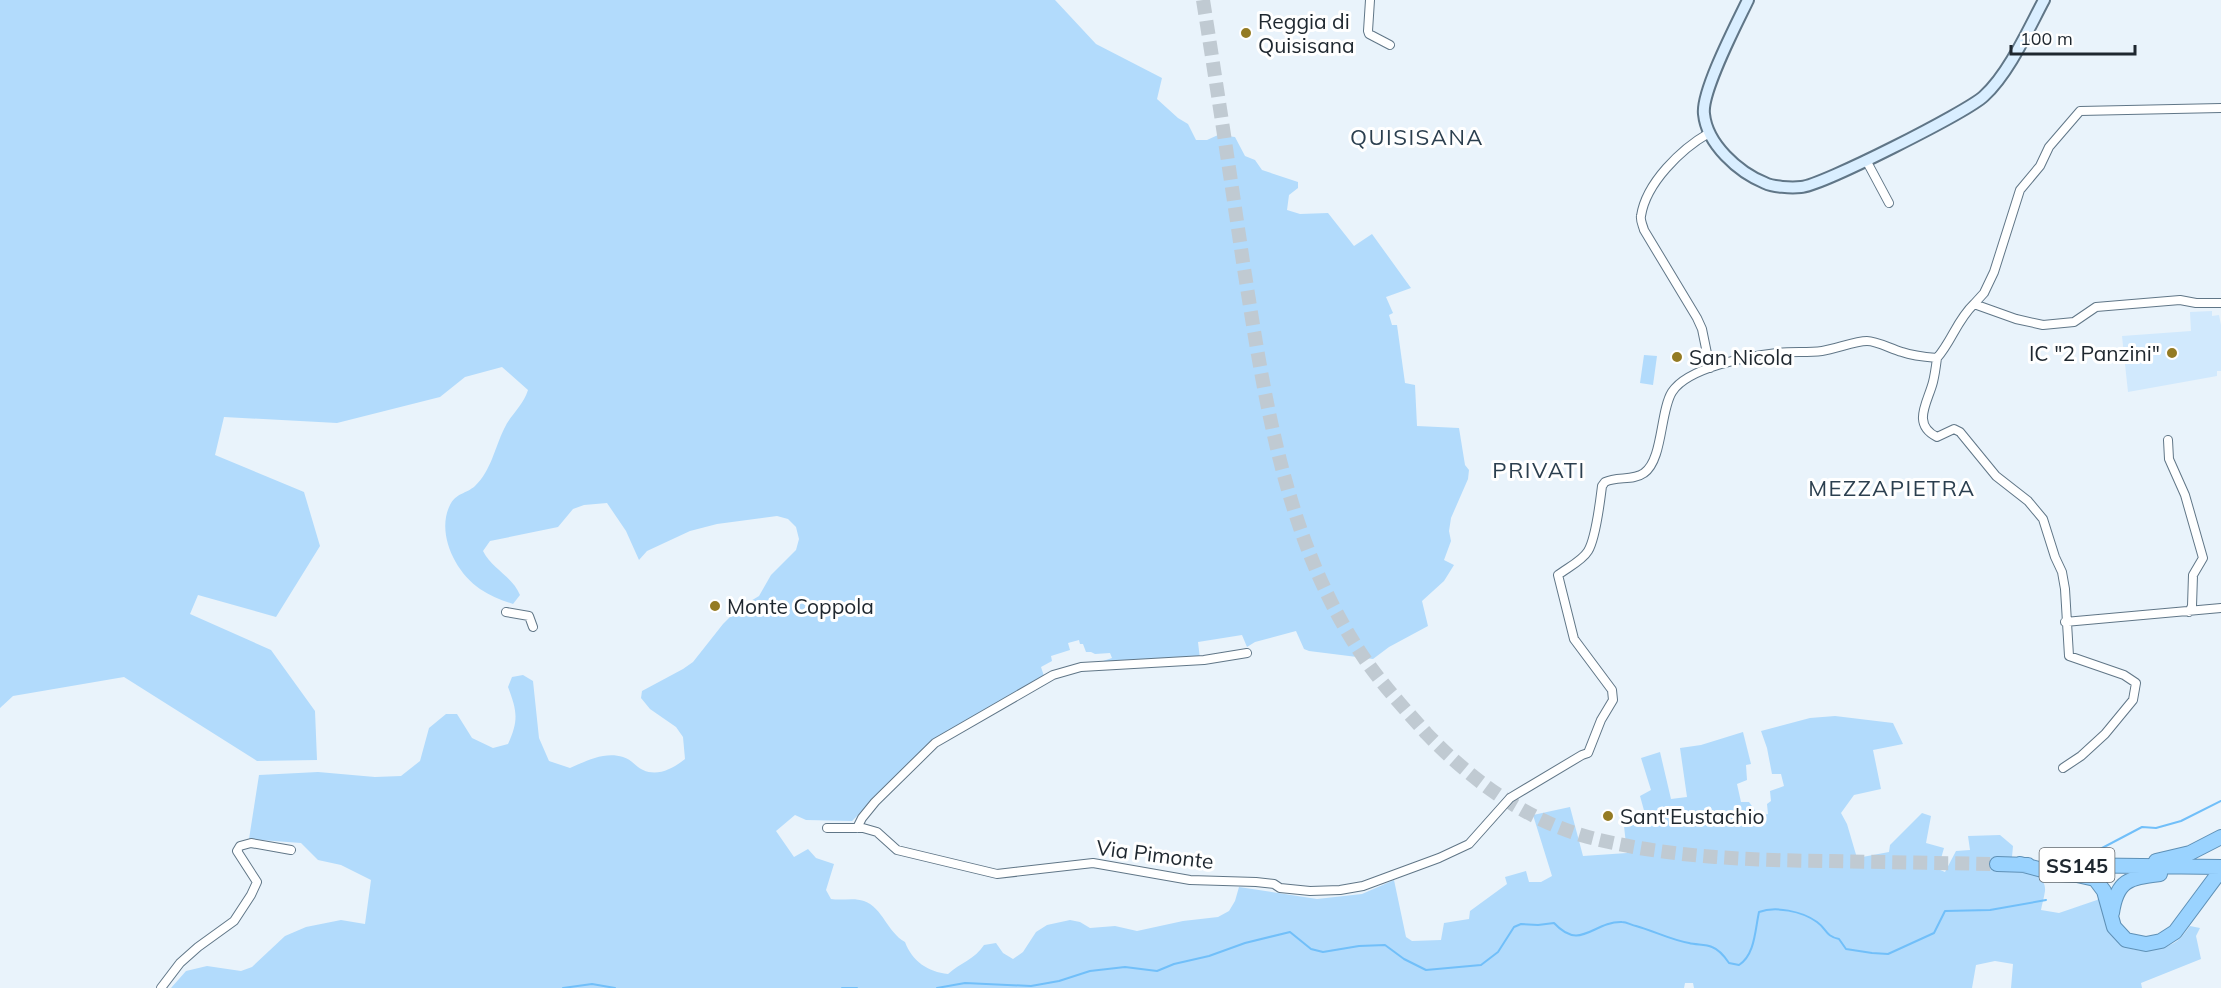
<svg xmlns="http://www.w3.org/2000/svg" width="2221" height="988" font-family="Mulish,sans-serif">
<style>
.built{fill:#d1e9fd}
.green{fill:#b2dbfc}
.lines{fill:none;stroke-linecap:round;stroke-linejoin:round}
.stream{stroke:#71bff9;stroke-width:2}
.trunk-tunnel{stroke:#c0cad2;stroke-width:14;stroke-dasharray:14 7;stroke-linecap:butt}
.minor-casing{stroke:#607687;stroke-width:10}
.secondary-casing{stroke:#607687;stroke-width:14}
.trunk-casing{stroke:#5e90b6;stroke-width:16}
.minor{stroke:#fff;stroke-width:8}
.secondary{stroke:#d9eeff;stroke-width:10}
.trunk{stroke:#9ad3ff;stroke-width:14}
.poi-dot{fill:#947b23;stroke:#fff;stroke-width:2}
.labels{text-anchor:middle;dominant-baseline:central;stroke-width:6;stroke-linejoin:round;paint-order:stroke}
.shield{fill:#fff;stroke:#62686d;stroke-width:1.5}
.shield-label{font-size:20px;font-weight:bold;fill:#1e272f}
.poi-label{font-size:21px;fill:#1e272f;stroke:#fff;text-anchor:start}
.street-label{font-size:21px;fill:#1e272f;stroke:#fff}
.neighbourhood-label{font-size:22px;letter-spacing:1.5px;fill:#2b3f4f;stroke:#fff}
</style>
<rect width="100%" height="100%" fill="#e9f3fb"/>
<path class="built" d="M2212 311V316L2219 315 2221 325V371H2217V376L2128 392 2122 336 2191 331 2190 312Z"/>
<path class="green" d="M0 0H1055L1096 44 1162 78 1157 99 1178 118 1188 124 1196 140H1207L1218 135 1235 137 1245 156 1255 160 1262 170 1298 182V188L1289 195 1287 210 1300 214 1328 213 1354 246 1372 234 1411 288 1386 297 1393 313 1389 315 1392 325H1397L1405 383 1415 385 1417 426 1459 428 1465 465 1469 470 1468 479 1451 518 1449 531 1451 541 1444 560 1454 565 1444 581 1422 601 1428 626 1389 647 1373 659 1309 651 1304 649 1296 631 1255 642 1247 647 1242 635 1198 642 1200 659 1094 664 1112 658 1110 653 1095 654 1091 652H1086L1083 644H1080L1079 640 1068 643 1070 650 1051 656 1052 661 1041 667 1044 676 935 740 852 821 806 820 795 815 776 831 794 857 808 849 816 858 834 864 826 890 831 899C843 901 853 897 864 901 883 908 887 932 905 942 912 961 928 972 948 974 960 963 975 959 984 945L996 943 1003 953 1013 959 1023 952 1036 932 1047 925 1070 920 1080 922 1090 928 1115 926 1137 931 1183 921 1218 917 1229 911 1235 901 1239 887 1317 899 1362 894 1394 880 1406 937 1412 941 1441 940 1444 923 1469 919 1470 911 1507 884 1505 877 1526 871 1529 882H1541L1552 876 1533 815 1570 807 1583 856 1627 853 1624 826 1652 823 1651 813 1645 814 1640 796 1651 790 1641 758 1660 752 1671 799 1687 797 1680 748 1701 745 1743 732 1751 764 1746 765 1747 780 1737 784 1741 802H1749L1759 816 1768 814 1767 804 1771 801 1770 791 1784 786 1781 774H1772L1767 748 1761 731 1810 718 1835 716 1893 723 1903 744 1873 750 1881 789 1854 795 1841 813 1847 824 1857 858 1889 852 1890 845 1922 813 1931 816 1926 843 1944 848 1938 869 1945 872 1956 851 1970 850 1968 836 2000 835 2013 846 2012 857H1993V867L1998 869C2013 871 2047 869 2045 891 2044 898 2042 904 2041 910L2059 913 2097 900 2101 896C2107 910 2112 927 2120 940 2131 957 2163 951 2177 941 2182 937 2186 931 2190 926L2200 928 2196 936 2201 959 2141 983 2142 988H2011L2013 964 1995 961 1976 965 1972 988H1694L1693 983H1685L1684 988H171L186 971 207 966 241 971 252 967 285 936 306 927 341 920 365 924 371 880 341 865 318 860 301 843 249 839 259 775 318 772 375 777 401 776 420 761 429 728 446 714H457L472 738 493 748 508 744C519 720 517 711 508 687L512 677 523 675 533 681 539 738 549 761 570 768C586 761 605 751 623 757 631 759 636 767 643 770 658 777 674 768 685 759L683 737 676 727 650 709 641 698 642 691 683 669 693 662 723 624 739 608 759 596 771 575 796 550 799 539 796 527 788 519 777 516 717 524 690 531 647 551 639 560 626 531 607 503 584 505 573 509 558 527 490 541 483 551C492 569 512 576 520 595L513 604C501 600 490 596 480 589 455 572 436 533 450 505 456 493 466 494 475 486 491 471 495 447 504 429 511 414 523 406 528 390L502 367 465 377 440 397 337 423 224 417 215 455 304 492 320 546 276 617 198 595 190 614 271 650 315 711 317 760 257 761 124 677 13 696 0 708Z
M1644 355 1657 356 1653 385 1640 383Z"/>
<g class="lines">
<path class="stream" d="M2085 857 2142 827 2156 828 2181 821 2221 801
M563 988 592 984 615 988
M842 988H857
M937 988 965 983 1031 986 1059 981 1090 971 1125 967 1157 971 1174 964 1209 956 1245 943 1290 932 1311 949 1323 952 1359 946 1385 945 1404 959 1426 970 1481 965 1498 952 1514 927 1521 924 1538 925 1554 923C1581 952 1593 921 1622 922 1627 922 1631 925 1636 926 1654 931 1671 940 1689 943 1696 945 1706 944 1712 947 1720 950 1725 957 1729 963L1739 965C1755 955 1755 930 1759 912 1775 906 1802 911 1817 922 1827 929 1825 936 1839 939L1846 949 1872 953 1888 954 1934 933 1945 911 1990 910 2046 900"/>
<path class="trunk-tunnel" d="M1203 0C1217 87 1230 174 1243 262 1264 395 1284 537 1360 652 1379 681 1403 707 1426 733 1470 779 1525 820 1588 837 1664 857 1745 860 1823 861 1881 862 1939 863 1997 864"/>
<g class="minor-casing">
<path id="minor" d="M1370 0 1368 31 1369 34 1390 45
M1709 133C1681 149 1646 183 1641 216 1640 220 1643 226 1644 230L1697 318 1702 329 1710 368
M1866 160 1889 203
M1974 304 1984 293 1994 272 2020 190 2040 166 2049 147 2080 111 2221 108
M1937 358C1936 366 1935 374 1933 382 1928 402 1911 424 1937 437L1954 429 1960 432 1996 476 2028 501 2043 519 2055 557 2062 572 2065 589 2069 656 2124 675 2136 683 2133 700 2105 734 2081 756 2063 768
M2168 440 2169 459 2185 495 2203 558 2193 575 2192 606 2189 612
M506 612 529 616 533 627
M2065 622 2221 608
M827 828H863L877 832 897 850 997 874 1093 863 1190 880 1256 882 1274 884 1280 888 1310 891 1340 890 1363 886 1439 858 1469 844 1510 798 1582 755 1588 753 1601 720 1613 700 1612 690 1574 639 1558 575C1567 568 1582 561 1588 551 1596 538 1600 502 1602 486L1605 482C1617 476 1633 481 1644 473 1663 460 1660 411 1672 392 1688 367 1750 356 1777 353 1792 351 1807 353 1822 351 1836 349 1855 341 1867 341 1877 341 1891 349 1902 352 1913 356 1925 357 1937 358 1952 341 1957 320 1974 304L2016 319 2043 325 2074 322 2096 307 2180 300 2196 303H2221
M857 828 862 818 875 802 935 743 1053 675 1081 667 1204 660 1247 653
M161 988 180 963 198 947 234 921 251 895 257 882 237 851 240 846 251 843 291 850"/>
</g>
<g class="secondary-casing">
<path id="secondary" d="M1748 0C1737 23 1701 92 1704 114 1707 144 1738 172 1765 183 1773 187 1791 188 1801 187 1821 186 1967 112 1984 96 2009 73 2028 30 2044 0"/>
</g>
<g class="trunk-casing">
<path id="trunk" d="M2156 861 2190 853 2221 837
M1997 864 2028 865
M2020 864 2058 874 2077 875 2095 879 2104 891 2114 927 2126 940 2146 944 2161 941 2175 932 2221 870
M2062 865 2221 867
M2112 913C2117 879 2130 878 2160 874"/>
</g>
<use href="#minor" class="minor"/>
<use href="#secondary" class="secondary"/>
<use href="#trunk" class="trunk"/>
</g>
<g class="poi-dot">
<circle cx="1246" cy="33" r="6"/>
<circle cx="2172" cy="353" r="6"/>
<circle cx="1677" cy="357" r="6"/>
<circle cx="715" cy="606" r="6"/>
<circle cx="1608" cy="816" r="6"/>
</g>
<g class="labels">
<rect class="shield" x="2039.5" y="848" width="75" height="34" rx="4.5"/>
<g class="shield-label">
<text x="2077" y="865">SS145</text>
</g>
<g class="poi-label">
<text x="1258" y="21">Reggia di<tspan x="1258" dy="24">Quisisana</tspan></text>
<text x="2160" y="353" text-anchor="end">IC "2 Panzini"</text>
<text x="1689" y="357">San Nicola</text>
<text x="727" y="606">Monte Coppola</text>
<text x="1620" y="816">Sant'Eustachio</text>
</g>
<g class="street-label">
<text transform="translate(1155 854) rotate(7)">Via Pimonte</text>
</g>
<g class="neighbourhood-label">
<text x="1417" y="137">QUISISANA</text>
<text x="1539" y="470">PRIVATI</text>
<text x="1892" y="488">MEZZAPIETRA</text>
</g>
</g>
<path d="M2011 45v9h124v-9" fill="none" stroke="#1e272f" stroke-width="3"/>
<text x="2020" y="45" font-size="18" fill="#1e272f" stroke="#ffffff" stroke-width="4.5" paint-order="stroke">100 m</text>
</svg>
